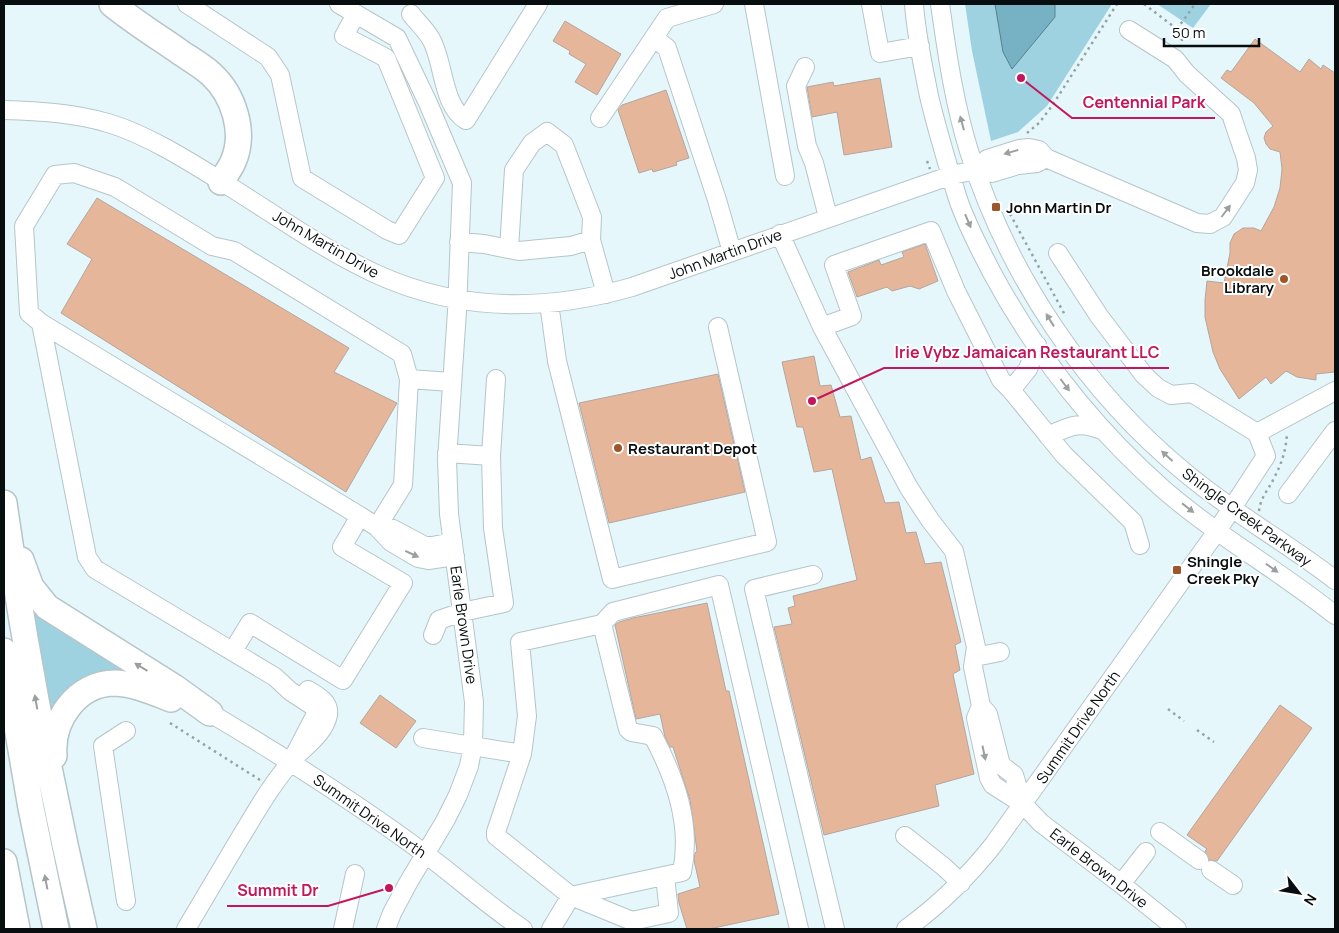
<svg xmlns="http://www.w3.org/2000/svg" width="1339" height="933" font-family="Manrope,sans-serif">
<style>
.green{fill:#9fd2e0}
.water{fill:#76b2c3;stroke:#55818d}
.building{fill:#e6b69b;stroke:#b3a69e}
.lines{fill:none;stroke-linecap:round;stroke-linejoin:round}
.minor-casing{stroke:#b5c5ca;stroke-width:20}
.highway-casing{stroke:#b5c5ca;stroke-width:28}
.path{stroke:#95a3a6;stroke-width:2.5;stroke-dasharray:2.5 4;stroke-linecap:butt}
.minor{stroke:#fff;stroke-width:18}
.highway{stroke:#fff;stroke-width:25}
.oneway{fill:#9c9f9f}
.poi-dot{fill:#9c572b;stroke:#fff;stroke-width:2}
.labels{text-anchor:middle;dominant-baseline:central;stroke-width:4;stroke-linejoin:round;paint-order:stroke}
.poi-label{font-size:15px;font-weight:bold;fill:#080e0f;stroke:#fff;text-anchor:start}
.street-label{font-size:15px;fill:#080e0f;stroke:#fff}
.leader{fill:none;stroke:#c2185b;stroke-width:2}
.callout-dot{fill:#c2185b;stroke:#fff;stroke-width:2}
.callout-label{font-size:16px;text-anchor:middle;font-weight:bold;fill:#c2185b;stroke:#fff;stroke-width:4;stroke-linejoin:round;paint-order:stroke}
</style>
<rect width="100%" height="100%" fill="#e6f7fc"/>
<path class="green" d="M965 4H1112L1047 106 1018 132 991 141 972 51Z
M1157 4H1211L1193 28Z
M28 592 134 669 51 720Z"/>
<path class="water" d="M995 4H1055V17L1012 69 1003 52Z"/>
<path class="building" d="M565 21 621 54 597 95 575 82 586 64 569 54 570 51 553 41Z
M1255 39 1300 72 1309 59 1321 69 1323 65 1335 73V372L1316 374V380L1297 377 1286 371 1271 384 1266 377 1239 399 1220 369 1213 352 1205 317V300L1207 281 1224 283 1230 253V243L1234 234 1243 228H1254L1261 231 1274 207 1280 188 1282 169 1280 152 1270 149 1266 144 1264 138 1266 132 1273 126 1254 103 1221 78 1227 70 1231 72Z
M880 78 892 147 844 155 837 112 812 117 807 87 833 82 834 86Z
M666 90 689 158 676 162 677 165 653 172 652 169 639 173 618 110 622 105Z
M97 198 349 348 334 372 397 403 346 492 61 313 92 259 67 244Z
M925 244 938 281 919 289 910 286 892 291 887 287 857 297 848 272 879 260 881 265 904 257 902 252Z
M814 356 820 386 831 385 840 417 851 416 861 460 871 457 885 503 899 502 906 533 916 532 925 564 941 562 961 642 955 645 960 670 953 674 974 774 935 785 939 806 824 835 774 627 792 624 788 608 795 606 793 596 857 580 832 469 814 472 803 427H797L782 362Z
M718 374 745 492 609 523 579 403Z
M707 603 726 691H729L779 914 709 929H687L679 903 678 894 700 887 694 860 695 853 697 851 690 800 673 747H670L665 737 660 714 636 719 615 625 619 622 633 618Z
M380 695 416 721 396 748 360 723Z
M1280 705 1312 728 1217 861 1209 860 1205 851 1207 849 1187 835Z"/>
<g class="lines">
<g class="minor-casing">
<path id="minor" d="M187 4 268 57 280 75 302 178 387 230 399 235 435 178 386 58 344 36 356 14
M339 4 397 38 428 103 462 183 457 311 447 460 449 514 474 702 473 745 469 766 458 795 445 821 408 883 392 913 386 929
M754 4 785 176
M871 4 880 53 920 46
M914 4C916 34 923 66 929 96 937 130 947 163 957 196 965 222 979 247 991 271 1035 353 1093 427 1163 489 1217 536 1280 571 1335 615
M940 4C947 53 954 103 969 151 1008 276 1087 393 1188 475 1235 514 1287 543 1335 580
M411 14C417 22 426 30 431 39 444 61 442 106 466 120L538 4
M654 38 667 48 717 200 732 252
M805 67 796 86 807 146 814 163 828 217
M4 110C39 111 74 113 108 123 149 135 195 165 232 188 278 217 325 250 374 273 458 312 545 312 632 287L952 175 976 170 992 173 1018 165 1037 163 1046 158
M600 118 667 18 714 4
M976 170 987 159 1019 149 1029 148 1039 150 1046 158 1197 223 1210 224 1223 217 1245 183 1248 170 1246 158 1237 132 1231 114 1187 74 1175 59 1129 30
M780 234 822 327 909 488 930 520 954 551 976 647 973 667 981 706 976 718 989 778 993 785 1023 804 1041 823 1121 884 1177 929
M459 242 484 244 519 251 571 246 591 240
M509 249 514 170 532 143 547 132 564 145 592 217 591 240 606 294
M549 303 557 361 612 579 767 542 718 327
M41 323 360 516
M822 327 852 316 834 265 931 231 956 291 1001 380 1011 390 1064 455 1133 522 1140 545
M1011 390 1028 369 1037 345
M1257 433 1335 391
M1048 436C1072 425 1079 421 1104 431
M447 453 491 456 496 379
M1288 494 1335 431
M377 527 403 485 409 379
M377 527 393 529 425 546H432L453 542
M813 575 754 589 835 929
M433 635 439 620 462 612 504 603 493 528 491 456
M233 651 250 623 343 680 403 583 342 547 360 516 377 527 391 542 418 558 428 560 455 556
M975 657 1000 652
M981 706 988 714 1001 765 1014 775 1023 804
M210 713C284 757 355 802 424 853 457 877 488 906 523 929
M423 738 522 754 527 716 520 642 602 624 613 612 719 585 799 929
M522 754 496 832V836L571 896 682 872C692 824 675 778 653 736L631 732 628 729 602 624
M291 762 315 716 316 710 313 706 290 691 275 677 95 569 87 557 41 323 29 313 24 226 55 175 74 173 115 187 212 246 234 251 402 354 409 379 451 382
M1160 832 1199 860
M905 836 944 867 961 883
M1211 870 1233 885
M1121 884 1146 852
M126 901 103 746 126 731
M186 929C204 899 222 868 240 838 256 812 271 785 291 762 303 747 324 735 328 715 330 702 318 696 308 690
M343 929 355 874
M551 929 571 896 632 921 669 913 665 876
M906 929C939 905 968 877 994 844L1217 531 1266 456 1257 433 1192 393 1171 395 1158 388 1144 375 1099 316 1058 253"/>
</g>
<g class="highway-casing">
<path id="highway" d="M112 4C133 21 155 35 177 50 188 58 201 65 211 74 234 95 246 133 233 162 230 169 225 175 221 182
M4 503C24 646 51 788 84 929
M21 560 31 587 47 607 174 687 210 713
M4 651 31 808 56 929
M54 756C51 720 77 683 115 683 135 684 153 692 171 699
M4 862 17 929"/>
</g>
<path class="path" d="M1144 4 1177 29 1182 40 1181 47
M1177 29 1195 4
M1027 133 1039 123 1052 106 1117 4
M927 161 930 169
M1010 214 1065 315
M1259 511C1261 496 1268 491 1274 478 1282 463 1286 450 1287 433
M1168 709 1184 721
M170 723 260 780
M1197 730 1214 742"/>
<use href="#minor" class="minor"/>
<use href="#highway" class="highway"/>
</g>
<defs><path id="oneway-solid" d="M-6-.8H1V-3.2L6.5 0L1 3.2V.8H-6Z" transform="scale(1.25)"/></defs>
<g class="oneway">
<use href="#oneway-solid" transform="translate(962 123) rotate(-105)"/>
<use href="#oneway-solid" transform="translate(1011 152) rotate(164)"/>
<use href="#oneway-solid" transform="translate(1226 211) rotate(-53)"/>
<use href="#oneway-solid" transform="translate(968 221) rotate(67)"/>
<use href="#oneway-solid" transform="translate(1050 320) rotate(-122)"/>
<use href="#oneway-solid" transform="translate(1065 385) rotate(53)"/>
<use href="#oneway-solid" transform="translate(1167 456) rotate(-138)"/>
<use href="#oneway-solid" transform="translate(1188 508) rotate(38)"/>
<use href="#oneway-solid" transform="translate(412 554) rotate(25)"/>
<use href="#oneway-solid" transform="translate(1272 568) rotate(35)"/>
<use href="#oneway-solid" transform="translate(141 667) rotate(-149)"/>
<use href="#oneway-solid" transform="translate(36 702) rotate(-100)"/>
<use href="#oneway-solid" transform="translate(984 753) rotate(78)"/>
<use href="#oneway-solid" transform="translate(46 882) rotate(-101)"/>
</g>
<g class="poi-dot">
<rect x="991" y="202" width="10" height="10" rx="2.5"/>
<circle cx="1284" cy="279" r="5"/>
<circle cx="618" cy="448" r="5"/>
<rect x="1172" y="565" width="10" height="10" rx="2.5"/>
</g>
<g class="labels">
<g class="poi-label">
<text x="1006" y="207">John Martin Dr</text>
<text x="1274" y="270" text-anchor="end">Brookdale<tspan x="1274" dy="17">Library</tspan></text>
<text x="628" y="448">Restaurant Depot</text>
<text x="1187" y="561">Shingle<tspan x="1187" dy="17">Creek Pky</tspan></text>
</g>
<g class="street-label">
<text transform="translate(326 244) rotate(30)">John Martin Drive</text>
<text transform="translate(725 254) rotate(-20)">John Martin Drive</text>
<text transform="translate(1247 517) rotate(36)">Shingle Creek Parkway</text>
<text transform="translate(464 625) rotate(82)">Earle Brown Drive</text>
<text transform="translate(1078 727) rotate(-55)">Summit Drive North</text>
<text transform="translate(370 816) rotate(35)">Summit Drive North</text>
<text transform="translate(1099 868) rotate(38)">Earle Brown Drive</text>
</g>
</g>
<path class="leader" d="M1021 78L1072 118H1215M812 401L884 368H1169M389 888L328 906H227"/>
<g class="callout-dot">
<circle cx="1021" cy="78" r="5"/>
<circle cx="812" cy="401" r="5"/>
<circle cx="389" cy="888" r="5"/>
</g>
<g class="callout-label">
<text x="1144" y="108">Centennial Park</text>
<text x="1027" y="358">Irie Vybz Jamaican Restaurant LLC</text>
<text x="278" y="896">Summit Dr</text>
</g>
<rect width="1339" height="933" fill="none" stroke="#080e0f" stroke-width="10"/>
<g transform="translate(1299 893) rotate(121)" stroke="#ffffff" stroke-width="4" paint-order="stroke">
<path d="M0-4L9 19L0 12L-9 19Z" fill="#080e0f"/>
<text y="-8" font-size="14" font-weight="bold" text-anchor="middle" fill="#080e0f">N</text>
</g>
<path d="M1164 38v8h95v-8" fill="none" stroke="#080e0f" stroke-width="2.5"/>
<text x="1172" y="38" font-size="15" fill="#080e0f" stroke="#ffffff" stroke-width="4" paint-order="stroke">50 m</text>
</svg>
